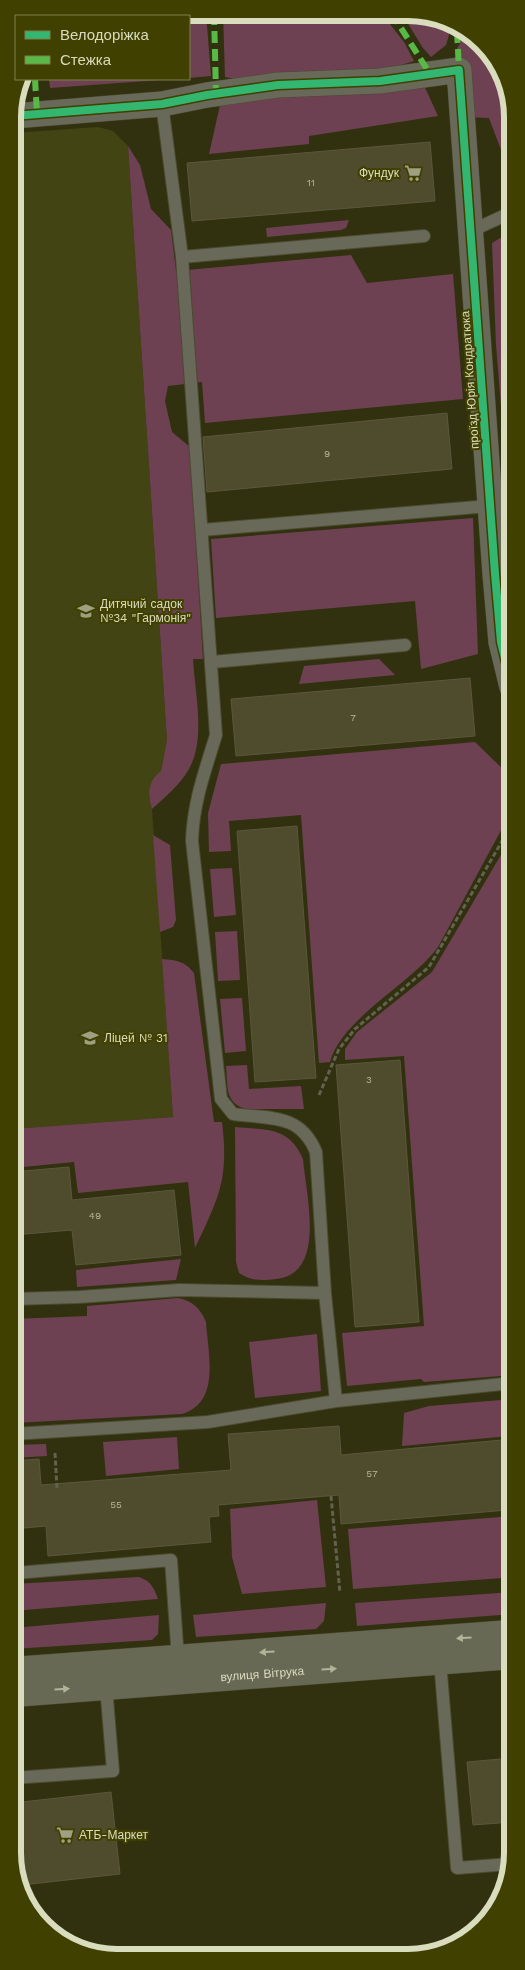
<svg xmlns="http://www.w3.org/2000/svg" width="525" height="1970" font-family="'Work Sans',sans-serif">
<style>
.built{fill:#434413}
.green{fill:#6d4152}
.building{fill:#4f4b2d;stroke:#5b573d}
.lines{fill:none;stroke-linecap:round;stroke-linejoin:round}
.lane-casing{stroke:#4a4a2e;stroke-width:14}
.street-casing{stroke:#4a4a2e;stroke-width:26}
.secondary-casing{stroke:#4a4a2e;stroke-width:29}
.path{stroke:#626250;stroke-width:3;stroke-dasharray:5 2.5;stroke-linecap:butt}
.lane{stroke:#69695a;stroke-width:12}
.street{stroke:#69695a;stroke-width:25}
.secondary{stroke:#686955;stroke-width:28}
.quiet{stroke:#58b947;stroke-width:6;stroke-dasharray:12 6;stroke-linecap:butt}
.cycleway-casing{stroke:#404000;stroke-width:11}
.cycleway{stroke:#33b770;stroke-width:8}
.oneway{fill:#b2b499}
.labels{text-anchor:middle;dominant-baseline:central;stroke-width:4;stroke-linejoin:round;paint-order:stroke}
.number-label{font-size:10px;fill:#b7b89a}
.poi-label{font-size:12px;fill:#dadcbe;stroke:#404000;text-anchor:start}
.street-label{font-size:12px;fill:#dadcbe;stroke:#404000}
.rim{fill:none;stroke:#dadcbe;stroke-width:6}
</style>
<rect width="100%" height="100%" fill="#31310f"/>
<path class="built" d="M98 127 113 131 128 146 167 740 161 771 149 796 152 809 173 1117 13 1129V133Z"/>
<path class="green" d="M118 13H206L211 76 189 78V16H99Z
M223 13 382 14 404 42 414 61 376 73 234 79 225 77Z
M402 14 428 15 451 28 446 45 431 57 423 48Z
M465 36 486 48 512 104V179L489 118 465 117 457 48Z
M49 79H174L50 88Z
M422 81 438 116 309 136V144L209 154 220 105 281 93Z
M128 146 140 165 151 209 171 230 176 271 351 255 367 283 453 274 463 399 205 423 202 382 168 386 165 401 172 432 190 447 203 659H193C195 694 206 738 189 769 180 785 165 797 152 809 147 794 148 781 161 771L167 740Z
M349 220 346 228 341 230 267 237 266 228Z
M512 231V542L496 345 492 243Z
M473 518 478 654 421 669 415 601 216 618 211 539Z
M379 659 395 675 299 684 304 666Z
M475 742 512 778V810L438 947C411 984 342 1018 330 1062L319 1063 301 815 229 821 231 851 209 852 208 813 221 764Z
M153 835 170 845 176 920 173 927 160 932Z
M512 836V1280L503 1293 508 1342 512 1343V1375L424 1382 421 1379 347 1386 342 1333 424 1326 404 1056 345 1060V1049L357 1032 432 972Z
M232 868 236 915 214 917 210 869Z
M237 931 240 980 218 981 215 932Z
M162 959C176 960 185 961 194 973L214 1122H222C229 1179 219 1197 195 1248L188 1182 78 1193 74 1162 13 1168V1129L173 1117Z
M242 998 246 1051 225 1053 220 999Z
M247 1065 249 1089 301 1086 304 1109H246C224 1103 228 1085 226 1066Z
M235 1127C266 1130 289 1126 303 1159 306 1195 327 1274 276 1279 262 1281 251 1281 239 1273L236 1262Z
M181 1259 176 1280 77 1287 76 1270Z
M178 1298C193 1301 200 1308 206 1322 208 1354 221 1402 182 1414L13 1423V1319L87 1316V1306Z
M317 1334 321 1391 255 1398 249 1342Z
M512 1399V1458L509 1436 402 1446 404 1413 429 1406Z
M177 1437 179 1469 106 1476 103 1442Z
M46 1444 47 1456 13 1458V1445Z
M317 1500 326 1587 242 1594 232 1557 230 1509Z
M512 1516V1559L502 1578 353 1589 348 1529Z
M139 1577C151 1581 154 1588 158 1599L13 1611V1584Z
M512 1592V1614L357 1626 355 1603Z
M326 1603 324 1621 316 1629 196 1637 193 1615Z
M159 1615 158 1634 152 1640 13 1649V1628Z"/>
<path class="building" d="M430 142 435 201 192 221 187 163Z
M447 413 452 469 207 492 203 437Z
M470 678 475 736 236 756 231 699Z
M297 826 316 1078 255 1082 237 831Z
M400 1060 419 1322 355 1327 336 1065Z
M69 1167 72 1200 174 1190 181 1255 76 1265 72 1230 13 1235V1172Z
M339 1426 341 1455 502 1440 504 1461 512 1460V1485H506L508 1510 341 1524 339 1495 218 1505 219 1516 209 1517 211 1542 48 1556 46 1526 13 1529V1461L39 1459 41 1485 231 1470 228 1434Z
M512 1758V1822L473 1825 467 1762Z
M111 1792 120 1874 22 1885 13 1866V1803Z"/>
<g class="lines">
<g class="lane-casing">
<path id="lane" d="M162 104 182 257 216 735C205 771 193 803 192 841L221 1099 233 1114C270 1119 300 1113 316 1152L325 1293 336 1401 512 1383
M471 231 512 212
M182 257 424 236
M202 530 489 506
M212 662 405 645
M13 1299 79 1297 179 1290 325 1293
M13 1434 208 1422 336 1401
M16 1573 171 1560 178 1659
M440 1661 457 1868 510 1864
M13 1778 113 1771 106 1686"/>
</g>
<g class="street-casing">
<path id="street" d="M13 116 162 104 207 95 278 85 380 81 459 70 495 574 501 642 512 687"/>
</g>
<g class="secondary-casing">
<g id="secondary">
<path d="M13 1671 512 1634"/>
<path id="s1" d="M13 1693 512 1655"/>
</g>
</g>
<path class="path" d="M319 1095 339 1049 355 1029 429 967 512 824
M55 1453 57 1489
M331 1496 340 1593
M13 1544 14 1553"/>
<use href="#lane" class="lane"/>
<use href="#street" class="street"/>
<use href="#secondary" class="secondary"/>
<path class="quiet" d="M214 13 216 93
M390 14 396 20 430 74
M457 31 459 70
M35 79 37 114"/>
<g class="cycleway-casing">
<path id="cycleway" d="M13 116 162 104 207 95 278 85 380 81 459 70 495 574 501 642 512 687"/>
</g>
<use href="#cycleway" class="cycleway"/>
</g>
<defs><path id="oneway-solid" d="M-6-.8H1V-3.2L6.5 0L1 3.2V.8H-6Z" transform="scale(1.25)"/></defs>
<g class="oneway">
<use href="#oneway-solid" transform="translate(464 1638) rotate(176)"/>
<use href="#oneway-solid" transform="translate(267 1652) rotate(176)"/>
<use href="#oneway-solid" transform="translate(329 1669) rotate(-4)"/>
<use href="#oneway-solid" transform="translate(62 1689) rotate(-4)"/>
</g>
<defs>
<g id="supermarket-bare" transform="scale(1.35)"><path d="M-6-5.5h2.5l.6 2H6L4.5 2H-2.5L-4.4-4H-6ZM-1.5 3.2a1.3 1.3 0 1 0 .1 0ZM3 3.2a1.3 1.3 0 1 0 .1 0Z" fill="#9fa081" stroke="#404000" stroke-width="2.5" paint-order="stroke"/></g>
<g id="school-bare" transform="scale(1.35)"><path d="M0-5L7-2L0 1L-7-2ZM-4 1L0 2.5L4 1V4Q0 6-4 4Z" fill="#9fa081" stroke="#404000" stroke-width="2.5" paint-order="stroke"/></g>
</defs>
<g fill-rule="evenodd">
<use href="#supermarket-bare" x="413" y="173"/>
<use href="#school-bare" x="86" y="611"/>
<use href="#school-bare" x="90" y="1038"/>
<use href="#supermarket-bare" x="65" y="1835"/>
</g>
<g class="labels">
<g class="number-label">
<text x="311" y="182">11</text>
<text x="327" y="453">9</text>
<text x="353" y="717">7</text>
<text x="369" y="1079">3</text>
<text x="95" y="1215">49</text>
<text x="372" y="1473">57</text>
<text x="116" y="1504">55</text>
</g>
<g class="poi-label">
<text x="399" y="173" text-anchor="end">Фундук</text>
<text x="100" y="604">Дитячий садок<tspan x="100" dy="14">№34 "Гармонія"</tspan></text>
<text x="104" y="1038">Ліцей № 31</text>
<text x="79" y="1835">АТБ-Маркет</text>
</g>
<g class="street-label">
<text transform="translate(470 380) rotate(-94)">проїзд Юрія Кондратюка</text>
<text stroke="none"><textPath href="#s1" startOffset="250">вулиця Вітрука</textPath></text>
</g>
</g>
<path d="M0 0H525V1970H0ZM117 21H408A96 96 0 0 1 504 117V1853A96 96 0 0 1 408 1949H117A96 96 0 0 1 21 1853V117A96 96 0 0 1 117 21Z" fill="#404000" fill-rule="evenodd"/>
<path class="rim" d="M117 21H408A96 96 0 0 1 504 117V1853A96 96 0 0 1 408 1949H117A96 96 0 0 1 21 1853V117A96 96 0 0 1 117 21Z"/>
<rect x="15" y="15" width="175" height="65" fill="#404000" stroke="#7e7e4c"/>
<rect x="25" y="31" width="25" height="8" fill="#33b770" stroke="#7e7e4c"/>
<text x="60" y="40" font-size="15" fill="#dadcbe">Велодоріжка</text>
<rect x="25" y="56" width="25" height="8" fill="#58b947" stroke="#7e7e4c"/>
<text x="60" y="65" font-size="15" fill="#dadcbe">Стежка</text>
</svg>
